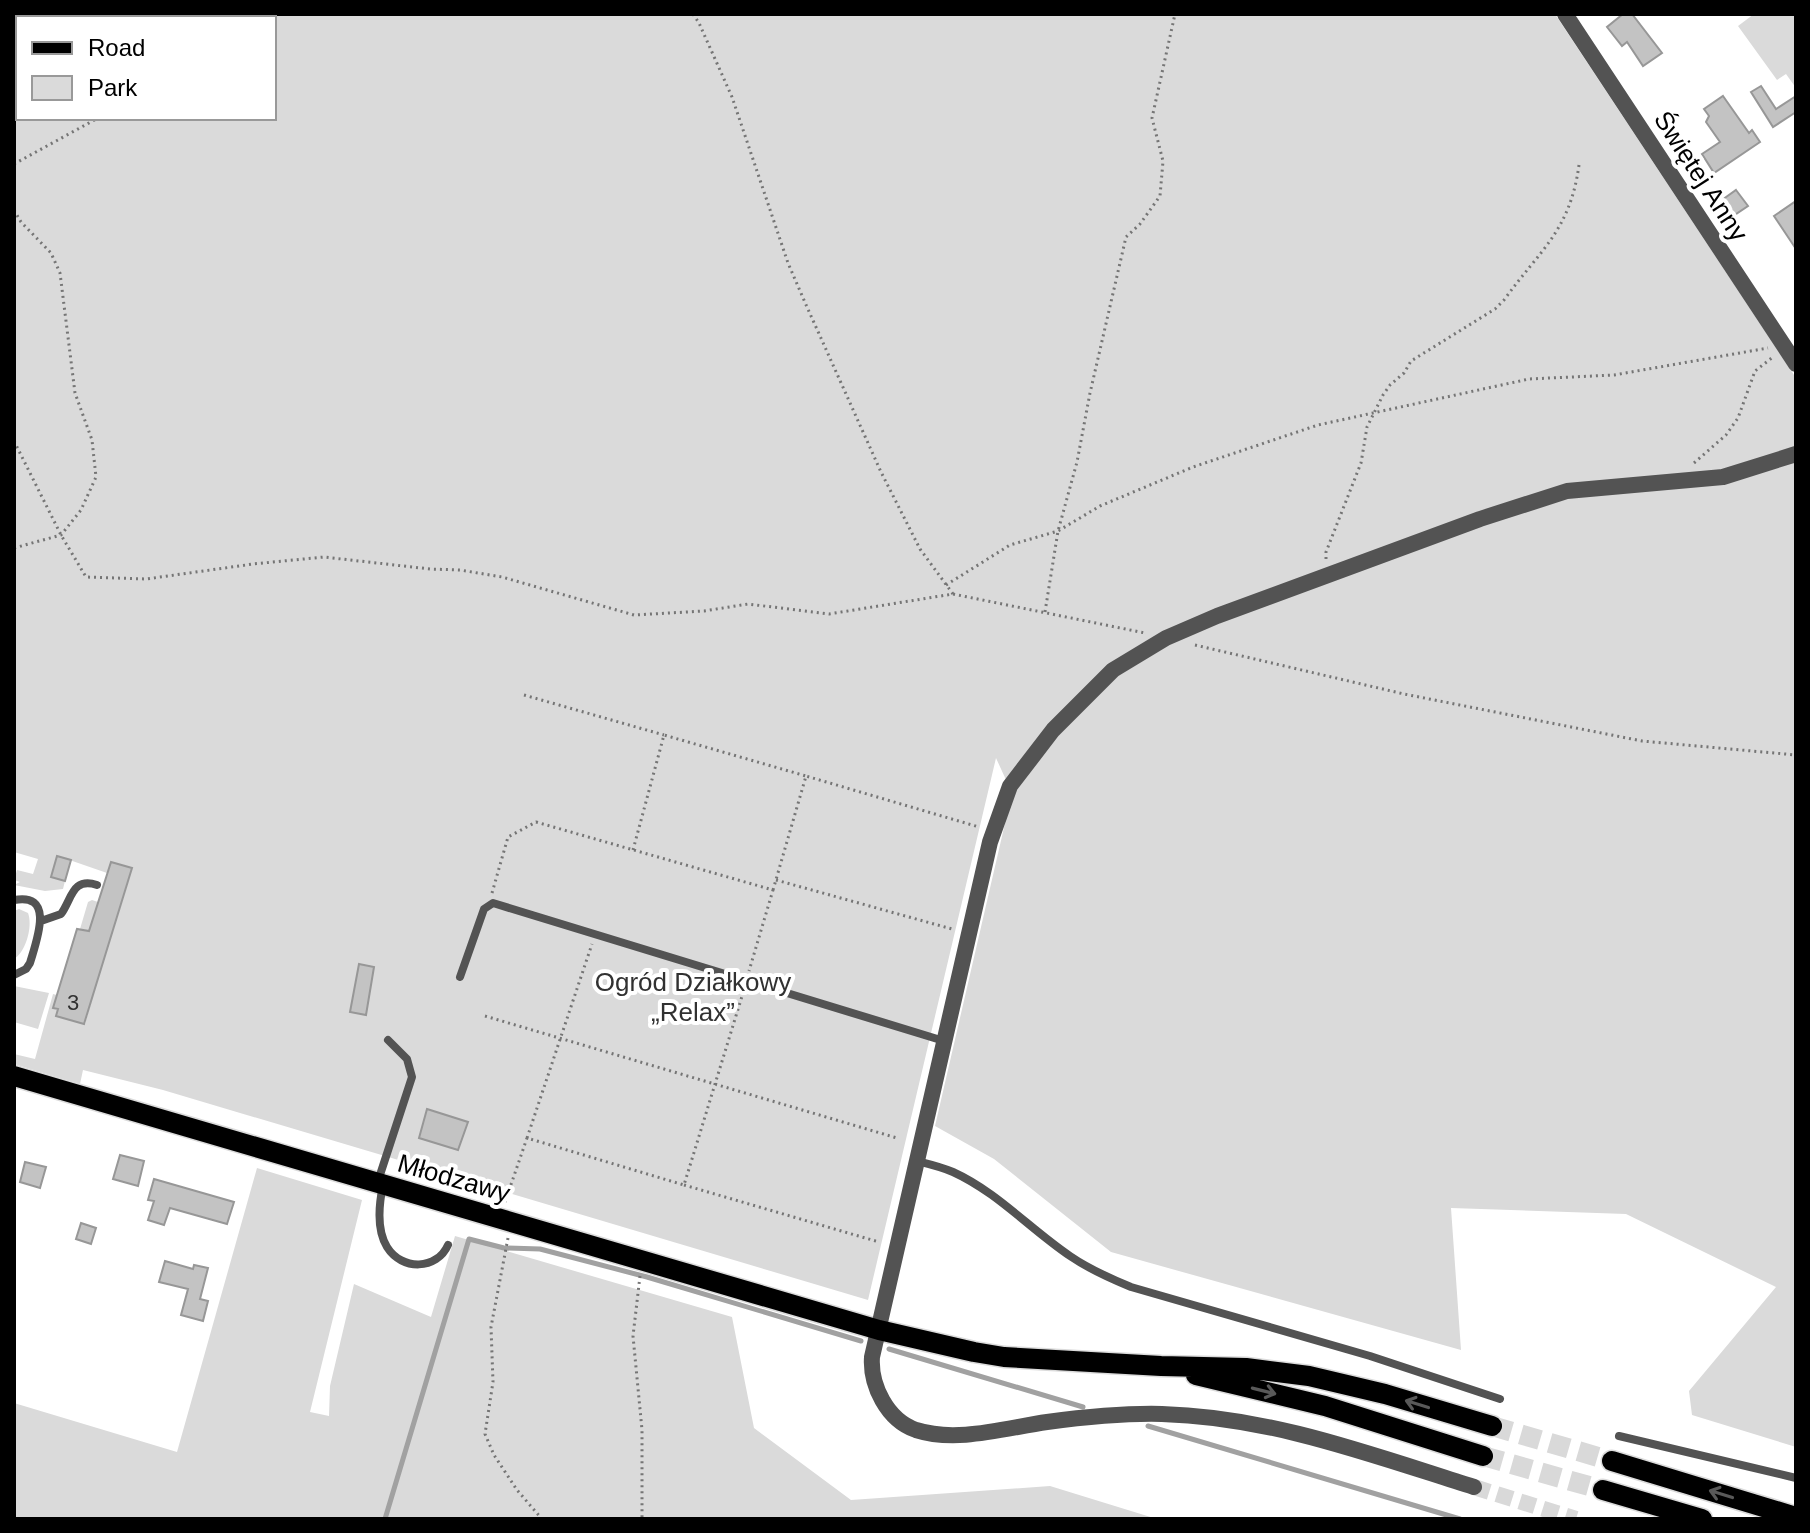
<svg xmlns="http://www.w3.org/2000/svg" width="1810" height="1533" font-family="Helvetica,sans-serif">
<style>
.green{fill:#dadada;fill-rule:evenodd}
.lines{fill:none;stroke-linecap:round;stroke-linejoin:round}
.stream{stroke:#a1a1a1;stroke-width:5}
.building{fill:#c3c3c3;stroke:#979797;stroke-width:2}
.street-tunnel{stroke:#d9d9d9;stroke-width:16;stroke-dasharray:16 8;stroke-linecap:butt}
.primary-tunnel{stroke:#d9d9d9;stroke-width:20;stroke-dasharray:20 10;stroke-linecap:butt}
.primary-casing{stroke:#dbdbdb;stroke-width:23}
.path{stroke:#757575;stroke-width:3;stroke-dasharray:2 4;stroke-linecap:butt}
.lane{stroke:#535353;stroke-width:8}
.street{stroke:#535353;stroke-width:16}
.primary{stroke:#000;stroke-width:20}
.oneway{stroke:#595959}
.labels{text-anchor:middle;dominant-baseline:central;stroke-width:8;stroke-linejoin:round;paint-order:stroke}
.number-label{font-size:22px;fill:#313131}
.street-label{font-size:26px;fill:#000;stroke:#fff}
.park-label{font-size:26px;fill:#313131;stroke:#fff}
</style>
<rect width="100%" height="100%" fill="#fff"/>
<path class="green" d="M14 14H1555L1796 378V1447L1692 1415 1689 1391 1776 1287 1626 1214 1451 1208 1461 1350 1111 1252 994 1159 935 1126 1012 793 996 758 868 1300 163 1090 83 1070 80 1084 14 1064V1054L35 1059 53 994 57 995 53 1008 85 1024 109 938 80 929 88 902 92 900 98 902 95 914 115 920 132 869 111 862 107 873 58 856 51 877 65 881 63 889 45 891 14 885 20 882 14 880 17 870 33 874 38 859 14 852ZM18 18H274V118H18Z
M1754 14H1796V88L1786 74 1777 80 1738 26Z
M19 909 28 913C33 926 26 952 14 959V911Z
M14 986 49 993 38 1029 14 1022Z
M257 1168 362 1200 310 1412 329 1416 330 1386 354 1284 431 1317 455 1236 732 1317 754 1428 851 1500 1050 1486 1157 1519H14V1403L177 1452Z"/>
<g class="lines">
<path class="stream" d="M889 1349 1083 1407
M1148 1426 1460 1519
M385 1519 469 1239 504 1248 540 1249 647 1277 861 1341"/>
</g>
<path class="building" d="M1623 14H1632L1662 53 1643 66 1627 42 1622 46 1607 27Z
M1761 86 1776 109 1796 96V112L1773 127 1751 92Z
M1723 96 1749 133 1752 130 1760 142 1714 173 1702 154 1720 142 1706 122 1709 116 1704 109Z
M1736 190 1748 206 1733 216 1722 200Z
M1796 201V249L1774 216Z
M57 856 71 860 65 881 51 877Z
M111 862 132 868 84 1024 56 1016 58 1009 53 1008 77 929 89 931Z
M359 964 374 967 366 1015 350 1012Z
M427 1109 468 1122 458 1150 419 1138Z
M120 1155 144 1161 138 1186 113 1179Z
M25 1162 46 1167 40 1188 20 1182Z
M154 1179 234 1202 227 1224 170 1208 164 1225 148 1220 154 1201 148 1200Z
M81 1223 96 1228 91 1244 76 1239Z
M165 1261 193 1269 194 1265 208 1268 200 1299 208 1301 203 1321 181 1315 188 1289 159 1282Z"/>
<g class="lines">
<path class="street-tunnel" d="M1474 1487 1576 1519"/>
<path class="primary-tunnel" d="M1492 1426 1612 1461
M1483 1456 1603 1490"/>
<g class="primary-casing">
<path id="primary" d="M14 1076 879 1330 974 1352 1004 1357 1161 1366 1246 1368 1309 1376 1385 1394 1492 1426
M1196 1375 1325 1406 1483 1456
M1612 1461 1796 1517
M1603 1490 1702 1519"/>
</g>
<path class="path" d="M693 14 699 23 732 97 788 263 807 307 881 472 920 549 953 594
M256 18 262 14
M14 164 98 118
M14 210 21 222 51 253 60 273 75 393 92 440 96 477 81 510 61 535 14 548
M14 441 61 535 86 577 146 579 253 564 324 557 430 569 460 570 502 577 634 615 704 611 748 604 829 614 953 594 1145 633
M1694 463 1726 435 1738 418 1755 371 1773 357
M1326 559V552L1361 463 1367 427 1383 395 1390 385 1404 373 1411 361 1495 309 1504 300C1540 250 1570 231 1579 165
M946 585 1010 545 1058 531 1100 506 1193 467 1318 425 1529 379 1614 375 1768 348
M1045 612 1058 531 1077 462 1090 393 1126 237 1140 224 1160 196 1163 161 1152 118 1175 14
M1195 645 1404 694 1642 741 1796 755
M524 695 664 735
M633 850 664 735 806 776
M776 880 952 929
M773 890 806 776 979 827
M492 893 508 837 536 822 773 890 749 971
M485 1016 897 1138
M527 1138 592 944
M684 1185 879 1242
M505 1202 527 1138 684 1185 743 993
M508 1238 491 1327 493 1382 485 1434 494 1455 517 1490 542 1519
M640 1276 633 1336 642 1430V1519"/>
<path class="lane" d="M14 900C56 892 36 942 30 963L26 969 14 975
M41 921 61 914C72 899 72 877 97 885
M460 977 484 909 493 903 944 1041
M917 1161C929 1164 942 1167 953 1172 997 1192 1030 1229 1070 1256 1089 1269 1109 1278 1131 1287L1370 1356 1500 1399
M378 1181 412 1077 407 1059 388 1040
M383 1185C379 1204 376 1229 387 1247 402 1271 437 1270 448 1245
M1619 1436 1796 1478"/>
<path class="street" d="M1565 14 1796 364
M1474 1487C1372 1455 1271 1417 1162 1414 1124 1413 1085 1417 1047 1422 1005 1428 957 1443 916 1430 887 1420 870 1385 872 1357L990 842 1010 786 1053 730 1113 670 1166 638 1217 616 1480 519 1567 491 1723 477 1796 454"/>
<use href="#primary" class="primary"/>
</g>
<defs><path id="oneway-shaft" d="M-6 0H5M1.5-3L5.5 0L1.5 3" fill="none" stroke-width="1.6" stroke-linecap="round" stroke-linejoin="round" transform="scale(2)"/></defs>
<g class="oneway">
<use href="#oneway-shaft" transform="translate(1264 1391) rotate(14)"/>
<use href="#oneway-shaft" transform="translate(1417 1404) rotate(-163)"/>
<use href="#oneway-shaft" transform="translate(1721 1494) rotate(-163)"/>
</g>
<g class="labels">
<g class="number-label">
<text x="73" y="1002">3</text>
</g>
<g class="street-label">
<text transform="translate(1701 176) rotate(57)">Świętej Anny</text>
<text transform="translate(454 1178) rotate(16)">Młodzawy</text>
</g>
<g class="park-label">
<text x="693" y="982">Ogród Działkowy<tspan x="693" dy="30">„Relax”</tspan></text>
</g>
</g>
<rect width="1810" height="1533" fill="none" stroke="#000000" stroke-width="32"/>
<rect x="16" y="16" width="260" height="104" fill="#ffffff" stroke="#999999" stroke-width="2"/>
<rect x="32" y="42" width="40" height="12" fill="#000000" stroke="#999999" stroke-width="2"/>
<text x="88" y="56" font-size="24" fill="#000000">Road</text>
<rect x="32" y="76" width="40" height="24" fill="#dadada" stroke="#999999" stroke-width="2"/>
<text x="88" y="96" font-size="24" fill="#000000">Park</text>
</svg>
